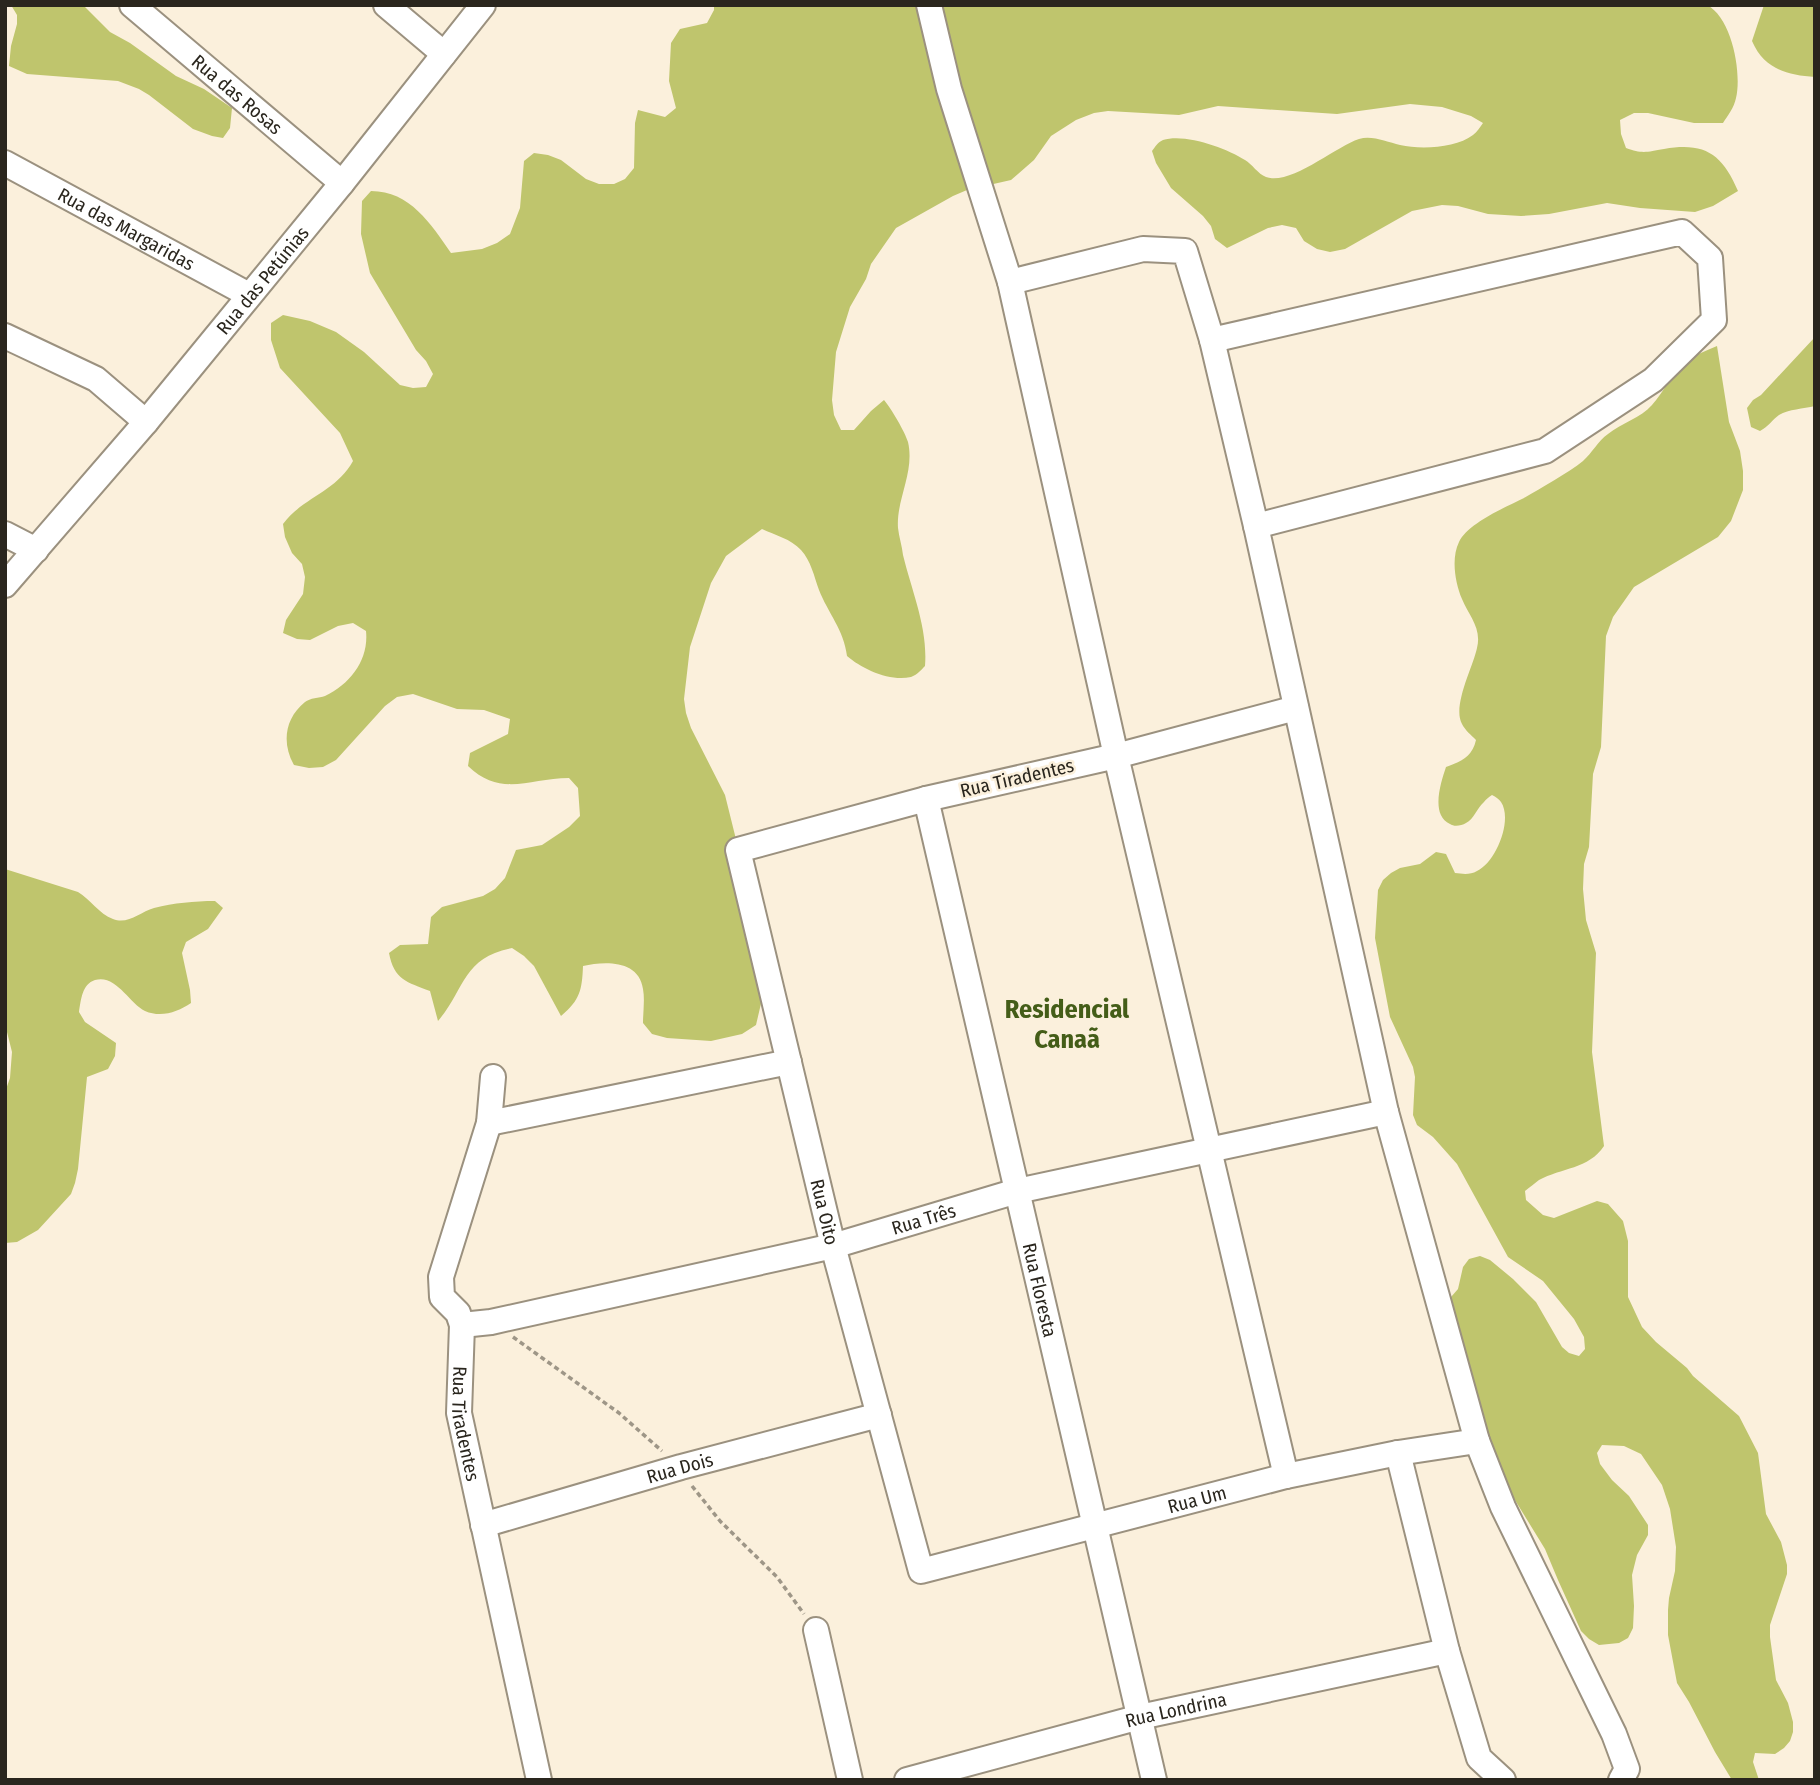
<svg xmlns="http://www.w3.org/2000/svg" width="1820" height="1785" font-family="'Fira Sans Condensed',sans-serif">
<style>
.forest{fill:#bfc56d}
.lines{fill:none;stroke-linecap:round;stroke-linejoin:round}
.minor-casing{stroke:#9b917f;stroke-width:28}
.path{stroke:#9e9687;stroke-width:3.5;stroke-dasharray:5 3.5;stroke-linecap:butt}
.minor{stroke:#fff;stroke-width:24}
.labels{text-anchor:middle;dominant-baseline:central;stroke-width:5;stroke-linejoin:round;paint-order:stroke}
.street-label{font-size:19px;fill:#2a261e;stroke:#fbf0dc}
.district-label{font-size:26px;font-weight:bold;fill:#445d18;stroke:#fbf0dc}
</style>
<rect width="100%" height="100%" fill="#fbf0dc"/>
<path class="forest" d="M11 5H83L110 32 130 43 176 76 204 89 232 108 230 128 223 138 212 136 193 129 149 95 139 89 118 81 27 74 9 66 11 46 17 24V15Z
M714 5H1707C1732 18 1742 73 1736 98 1734 108 1728 115 1723 123H1694L1648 113H1634L1620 120 1621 134 1626 148C1642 154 1647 152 1664 149 1705 142 1722 154 1738 191L1713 206 1695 212 1640 208 1607 203 1549 214 1521 216 1488 214 1458 206 1442 205 1412 211 1345 249 1330 252 1317 249 1304 241 1296 228 1282 225 1268 228 1227 248 1215 239 1211 226 1203 216 1171 188 1156 163 1152 151C1155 147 1158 142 1163 140 1185 133 1226 148 1245 160 1252 164 1258 174 1266 177 1290 186 1335 147 1359 139 1372 135 1387 142 1400 145 1421 150 1456 148 1473 135 1477 132 1480 127 1483 123L1471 116 1442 107 1410 104 1337 114 1218 106 1179 115 1108 111 1094 113 1076 120 1051 136 1034 160 1011 180 967 190 953 196 896 228 871 264 866 279 850 307 836 352 832 400 834 415 841 430H854L871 411 884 400C891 408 905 432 908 442 915 472 896 499 898 528 899 537 902 546 903 555 912 592 928 628 925 666 921 670 917 675 911 677 890 682 862 669 847 656 844 630 828 613 819 590 814 576 811 561 801 550 791 539 775 535 762 529L726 556 711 583 690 647 684 699 686 713 691 728 725 795 766 960 763 995 756 1025 742 1034 711 1041 667 1038 652 1034 643 1023C643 1012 645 1000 643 989 639 960 605 961 583 966 582 990 580 1000 561 1016L534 966 524 956 512 948C463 957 465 989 438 1021L430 991C407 982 394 980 389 953L400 945 428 944 431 917 442 907 483 896 495 889 505 878 516 850 542 845 569 827 580 816 578 788 569 778C530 778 501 798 468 766L470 753 508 734 510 719 484 710 457 709 413 694 397 697 385 706 336 760 323 767 309 768 294 765C282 744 284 719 305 702 310 698 319 698 325 696 351 684 369 659 366 631L353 623 338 626 310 640 297 639 283 633 286 620 303 594 305 577 302 564 292 553 285 537 283 524C303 497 336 492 353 461L340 433 280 368 271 340V323L283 315 310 321 336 332 364 352 400 385 413 388 426 387 433 374 426 361 416 350 370 273 361 234 362 201 371 191C410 191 431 224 451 253L482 249 497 243 510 234 520 208 524 161 534 153 548 155 561 160 586 179 599 184H614L625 179 634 168 635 123 638 110 665 117 676 108 669 81 671 43 680 29 707 23 714 10Z
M1764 5H1815V77C1787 75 1764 69 1752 41Z
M1815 337V406C1803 409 1789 409 1779 415 1772 420 1768 427 1760 431L1751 427 1747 408 1753 400 1761 395Z
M1717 346 1729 422 1740 451 1743 471V490L1731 521 1718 537 1634 587 1613 617 1606 636 1601 747 1593 774 1589 847 1584 864 1583 889 1586 920 1596 953 1592 1052 1604 1146C1589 1169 1561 1168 1539 1180 1535 1183 1530 1187 1525 1191L1526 1200 1543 1215 1554 1218 1597 1201 1608 1204 1623 1221 1628 1241V1297L1642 1327 1656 1342 1687 1368 1693 1376 1739 1416 1758 1453 1766 1514 1781 1542 1787 1565V1574L1770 1625V1637L1776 1680 1788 1703 1793 1722V1732L1790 1741 1784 1748 1775 1754 1755 1753 1753 1762 1759 1780H1732L1715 1752 1689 1702 1677 1683 1668 1635V1610L1669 1598 1675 1571 1676 1547 1670 1509 1662 1485 1641 1454 1624 1446 1602 1445 1597 1453 1600 1464 1612 1480 1629 1496 1648 1525V1535L1637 1555 1632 1575 1634 1606 1633 1628 1628 1638 1619 1643 1599 1645 1589 1639 1581 1631 1558 1580 1545 1549 1502 1479 1445 1322 1451 1297 1458 1289 1463 1267 1469 1259 1480 1256 1490 1260 1513 1279 1536 1302 1562 1347 1569 1353 1579 1356 1585 1349 1584 1337 1574 1319 1543 1281 1508 1257 1457 1164 1433 1137 1417 1125 1413 1115 1415 1077 1413 1067 1390 1017 1375 938 1378 890 1383 880 1391 873 1400 868 1420 864 1436 852 1446 854 1455 873C1463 874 1470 875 1477 871 1496 862 1513 820 1501 802 1499 799 1496 797 1492 795 1489 797 1486 799 1484 802 1477 808 1474 819 1466 823 1461 826 1454 827 1450 824 1430 815 1441 782 1446 767 1462 761 1472 757 1476 740 1471 735 1465 730 1462 724 1452 706 1473 667 1477 648 1482 628 1469 616 1462 599 1455 583 1451 558 1459 542 1468 523 1506 507 1524 498 1541 488 1568 473 1583 461 1592 453 1598 441 1608 434 1621 423 1641 418 1652 405 1663 393 1676 367 1688 359 1697 354 1708 350 1717 346Z
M5 869 78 892C90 899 99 914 113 919 128 925 140 912 154 908 174 903 194 901 215 901L223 908 208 929 186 942 182 953 190 990 191 1003C178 1012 161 1018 145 1011 129 1003 116 974 95 980 82 984 81 1000 79 1012L85 1022 116 1043 115 1056 108 1069 87 1077 78 1169 75 1183 71 1194 38 1230 17 1242 5 1243V1092L10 1078 12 1052 5 1024Z"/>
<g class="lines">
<g class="minor-casing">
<g id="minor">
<path id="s1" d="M132 5 342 183"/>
<path d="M386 5 444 54"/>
<path d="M929 5 949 89 1010 282 1116 756 1286 1476"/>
<path id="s2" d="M5 163 249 295"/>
<path d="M1010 282 1143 249 1185 251 1212 340 1256 526"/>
<path d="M5 336 96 379 146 422"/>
<path d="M1212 340 1682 232 1710 258 1714 320 1653 380 1545 451 1256 526 1386 1112 1477 1441 1503 1507 1614 1734 1627 1769 1621 1780"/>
<path d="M5 534 36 550"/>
<path id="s3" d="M5 585 146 422 342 183 483 5"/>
<path id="s4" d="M1296 708 1116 756 926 799 738 850 833 1246 921 1571 1286 1476 1398 1453 1477 1441"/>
<path id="s5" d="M926 799 1154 1780"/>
<path id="s6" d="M493 1077 489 1123 441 1277 442 1297 458 1313 462 1325 459 1413 539 1780"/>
<path d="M489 1123 789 1062"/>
<path id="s7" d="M462 1325 491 1322 833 1246 1017 1191 1386 1112"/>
<path d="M1398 1453 1447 1651 1479 1758 1503 1780"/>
<path id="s8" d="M483 1525 681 1467 879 1415"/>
<path d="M816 1630 850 1780"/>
<path id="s9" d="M907 1780 1140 1717 1447 1651"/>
</g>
</g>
<path class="path" d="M513 1337 619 1413 662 1451
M692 1486 720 1521 777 1577 804 1614"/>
<use href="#minor" class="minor"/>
</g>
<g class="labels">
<g class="street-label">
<text stroke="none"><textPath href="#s1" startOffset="138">Rua das Rosas</textPath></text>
<text stroke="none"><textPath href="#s2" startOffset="138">Rua das Margaridas</textPath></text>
<text stroke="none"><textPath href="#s3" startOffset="399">Rua das Petúnias</textPath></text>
<text transform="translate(1017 778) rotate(-13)">Rua Tiradentes</text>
<text stroke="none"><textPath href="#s4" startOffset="948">Rua Oito</textPath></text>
<text stroke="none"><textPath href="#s7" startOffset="474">Rua Três</textPath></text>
<text stroke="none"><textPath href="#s5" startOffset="504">Rua Floresta</textPath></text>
<text stroke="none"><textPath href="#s6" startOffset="362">Rua Tiradentes</textPath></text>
<text stroke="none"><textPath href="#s8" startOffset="205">Rua Dois</textPath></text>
<text stroke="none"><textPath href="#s4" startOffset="1605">Rua Um</textPath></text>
<text stroke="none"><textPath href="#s9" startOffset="278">Rua Londrina</textPath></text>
</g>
<g class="district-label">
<text x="1067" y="1009">Residencial<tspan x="1067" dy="30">Canaã</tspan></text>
</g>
</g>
<rect width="1820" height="1785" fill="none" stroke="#2a261e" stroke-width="14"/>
</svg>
